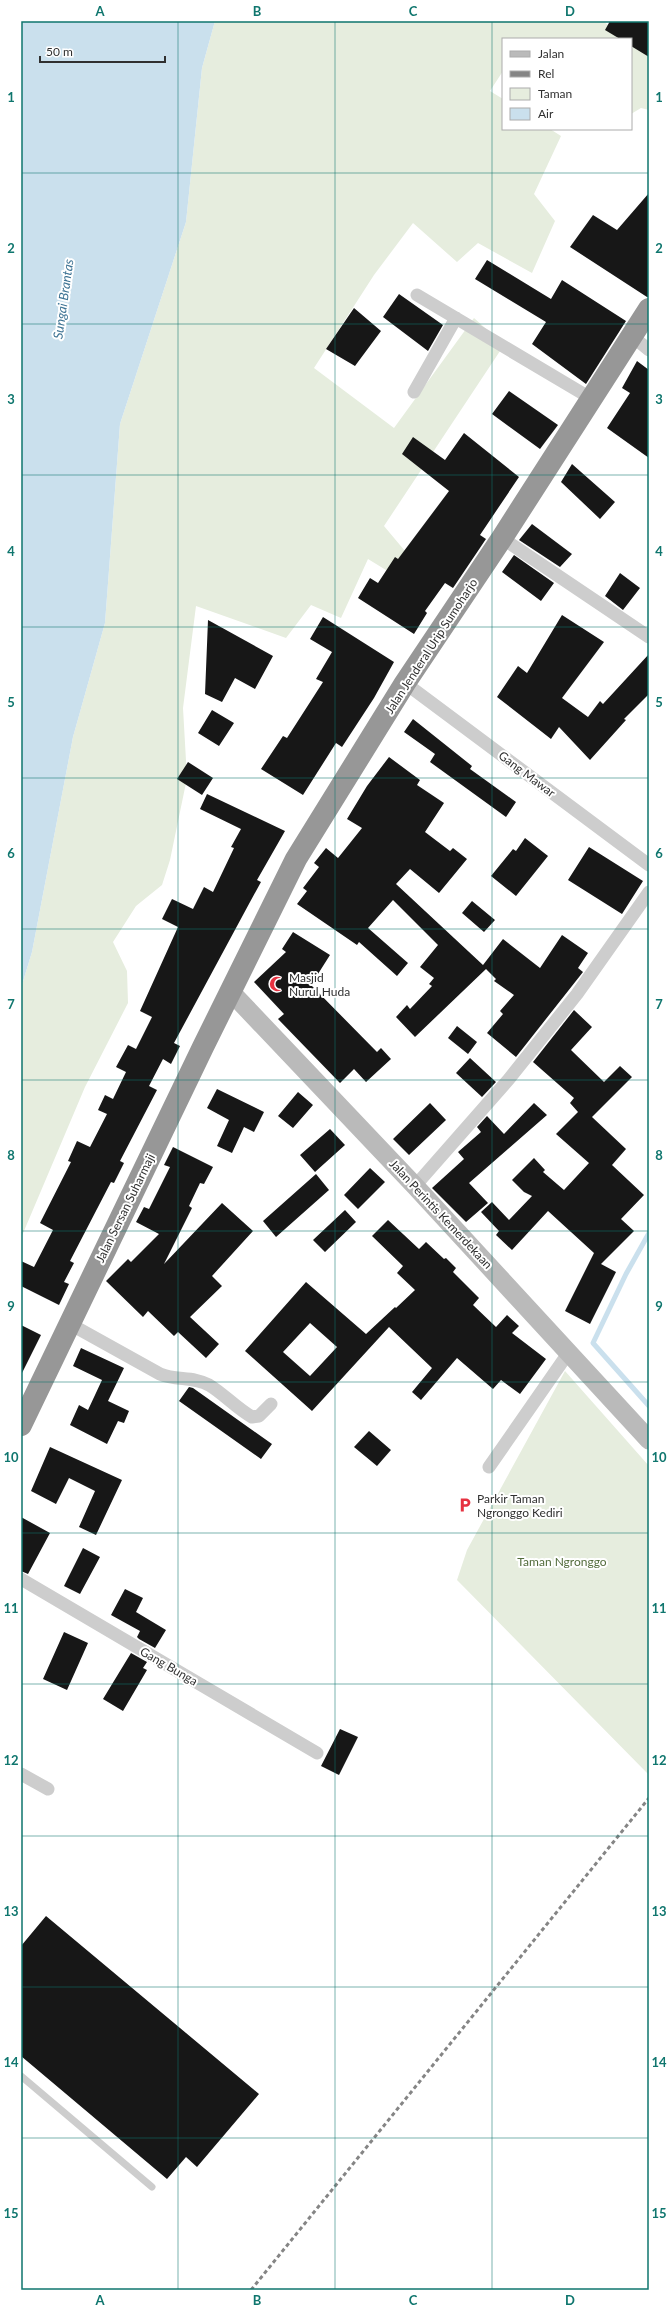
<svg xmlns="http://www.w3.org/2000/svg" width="670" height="2311" font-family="Lato,sans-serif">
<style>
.green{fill:#e6edde}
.water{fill:#cae0ed}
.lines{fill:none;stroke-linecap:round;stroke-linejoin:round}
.stream{stroke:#cae0ed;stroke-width:5}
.building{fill:#171717;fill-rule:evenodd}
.lane{stroke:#cdcdcd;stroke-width:7}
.street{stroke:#cdcdcd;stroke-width:13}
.secondary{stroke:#bababa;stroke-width:19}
.highway{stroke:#979797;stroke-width:22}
.rail{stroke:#858585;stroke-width:3;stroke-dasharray:4 3;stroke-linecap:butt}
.grid{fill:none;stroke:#0f766e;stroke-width:1;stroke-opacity:0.55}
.labels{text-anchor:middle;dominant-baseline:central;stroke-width:4;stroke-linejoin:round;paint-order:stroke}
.street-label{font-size:12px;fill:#303030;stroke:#fff}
.poi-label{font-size:12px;fill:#303030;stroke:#fff;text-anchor:start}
.park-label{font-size:12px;fill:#536c3c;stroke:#fff}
.water-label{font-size:13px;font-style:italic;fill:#3d7393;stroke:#fff}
.neatline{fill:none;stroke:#0f766e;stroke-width:1.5}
.grid-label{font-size:13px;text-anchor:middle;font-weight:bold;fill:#0f766e}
</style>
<rect width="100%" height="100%" fill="#fff"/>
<path class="green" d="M215 21H603L626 39H503V71L490 91 503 99V129H550L561 136 534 194 555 221 532 273 478 243 457 262 413 223 374 275 314 368 394 428 474 318 504 345 384 526 410 557 399 578 368 559 341 618 311 605 286 638 196 606 183 708 187 778 170 860 162 885 136 906 113 942 127 971 128 1003 85 1087 21 1238V988L32 952 73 737 105 623 120 424 186 222 202 68Z
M631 43 649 57V110L641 108 631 114Z
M565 1371 649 1466V1775L457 1580 467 1550Z"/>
<path class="water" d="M21 21H215L202 68 186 222 120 424 105 623 73 737 32 952 21 988Z"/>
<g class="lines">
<path class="stream" d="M649 1233 626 1274 593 1343 649 1406"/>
</g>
<path class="building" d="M610 21H649V57L631 46V39H620L605 30Z
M649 193V297H647L570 247 593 215 617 230Z
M487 260 551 299 562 280 626 321 586 384 532 344 546 322 475 279Z
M399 294 443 325 428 351 383 317Z
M354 308 381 331 355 366 326 349Z
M637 361 649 370V458L607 428 630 393 622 388Z
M509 391 558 425 540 449 492 414Z
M464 433 519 477 480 535 486 539 453 588 445 583 425 611 427 613 414 634 358 598 370 578 378 583 395 557 398 559 449 491 402 454 413 437 445 460Z
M572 464 615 502 600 519 561 482Z
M532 524 572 554 560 567 519 540Z
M514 555 554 583 541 601 502 572Z
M620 573 640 588 623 610 605 596Z
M562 615 604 642 562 698 588 717 600 701 603 704 649 654V694L624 719 626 720 590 760 559 727 551 739 497 697 518 666 527 673Z
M323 617 394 662 374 698 342 747 336 743 303 795 261 769 283 736 287 738 323 682 316 679 332 652 310 639Z
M208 620 273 656 255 689 235 678 222 702 205 694Z
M212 710 234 723 219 746 198 733Z
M413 719 472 766 470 769 516 802 506 817 430 762 435 754 404 732Z
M389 757 420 780 417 785 444 803 425 832 450 851 453 848 467 859 439 893 410 869 396 884 483 965 503 939 540 968 562 935 588 953 578 968 583 972 516 1057 487 1033 503 1014 500 1011 514 995 494 981 496 979 486 969 415 1037 396 1017 407 1005 410 1009 432 986 429 984 434 978 420 967 438 945 393 900 368 928 408 963 397 976 359 942 357 945 297 904 307 891 303 888 319 867 314 863 326 848 338 858 362 828 347 819 367 786Z
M188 762 213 778 202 795 177 779Z
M207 794 285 831 257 880 261 882 250 902 174 1043 180 1046 171 1064 163 1059 149 1086 157 1090 120 1161 124 1163 114 1183 111 1182 70 1261 74 1263 64 1282 69 1284 59 1305 21 1286V1261L34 1267 53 1230 40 1223 71 1162 68 1161 77 1141 90 1147 107 1114 98 1110 105 1095 113 1099 126 1072 116 1067 128 1045 136 1049 152 1017 140 1011 178 927 162 919 172 899 193 909 204 887 213 892 234 848 231 847 241 829 200 809Z
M525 838 548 856 516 896 491 876 513 849 516 851Z
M589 847 643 881 622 914 568 880Z
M472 901 495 920 484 932 462 913Z
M293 932 330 955 311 985 377 1052 381 1048 391 1059 366 1082 354 1069 340 1083 278 1019 284 1014 254 982 286 952 282 949Z
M574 1010 592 1027 571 1050 604 1082 620 1066 632 1077 592 1117 626 1149 612 1165 644 1195 621 1219 634 1231 601 1264 616 1272 590 1324 565 1311 594 1253 548 1211 512 1250 496 1235 499 1231 481 1212 492 1202 509 1220 532 1196 524 1192 512 1180 534 1158 545 1170 543 1172 564 1190 589 1163 556 1134 578 1112 570 1103 574 1098 533 1062Z
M457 1026 477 1042 468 1054 448 1038Z
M470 1058 496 1082 482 1097 456 1073Z
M217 1089 264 1112 254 1132 244 1127 232 1153 217 1146 229 1120 207 1108Z
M298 1092 313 1105 293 1128 278 1116Z
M430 1103 446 1120 409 1155 393 1139Z
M534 1103 547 1115 469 1183 488 1203 466 1222 432 1188 464 1159 458 1152 481 1132 477 1127 487 1116 504 1134Z
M330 1129 345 1145 315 1172 300 1155Z
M173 1147 213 1167 204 1184 200 1183 189 1206 192 1208 164 1264 222 1203 253 1231 212 1276 222 1286 190 1317 219 1344 206 1358 178 1332 174 1336 148 1311 143 1317 106 1281 128 1259 131 1262 159 1234 136 1222 144 1207 149 1209 170 1167 164 1165Z
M370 1168 385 1182 358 1209 344 1195Z
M316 1174 329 1190 276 1237 263 1221Z
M345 1210 356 1222 325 1252 313 1240Z
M388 1220 419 1249 426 1242 444 1259 446 1258 456 1268 453 1272 479 1298 473 1305 496 1327 507 1315 519 1326 512 1333 546 1359 520 1394 501 1380 493 1389 457 1358 421 1400 412 1392 432 1368 389 1327 312 1411 245 1351 306 1282 366 1334 395 1307 396 1308 415 1290 397 1273 403 1266 372 1236ZM310 1323 337 1347 310 1376 283 1352Z
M21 1325 41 1335 21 1375Z
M81 1348 124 1368 108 1401 129 1411 124 1423 118 1421 107 1444 70 1425 79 1405 88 1410 102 1380 73 1366Z
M189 1387 193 1388 272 1444 261 1459 179 1401Z
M369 1431 391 1450 377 1466 354 1447Z
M50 1447 122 1480 96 1535 79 1527 95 1491 69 1478 56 1504 31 1491Z
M21 1517 50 1533 28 1574 21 1571Z
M83 1548 100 1557 80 1594 64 1586Z
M125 1589 143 1598 136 1612 166 1630 155 1648 139 1639 137 1637 140 1631 111 1615Z
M64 1632 88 1643 67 1690 43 1679Z
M131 1653 147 1662 143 1668 147 1670 123 1711 103 1699Z
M340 1729 358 1737 339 1775 321 1766Z
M46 1916 259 2094 197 2167 186 2157 167 2179 21 2056V1946Z"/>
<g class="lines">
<path class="lane" d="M21 2076 152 2187"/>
<path class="street" d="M417 295 592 399
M632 336 649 350
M414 392 456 318
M502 538 649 637
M405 683 649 865
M415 1186 509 1079 577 994 649 892
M70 1324 160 1374C176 1381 193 1376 209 1385 224 1394 236 1408 252 1417L259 1416 271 1404
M489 1467 569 1352
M21 1579 317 1753
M21 1774 48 1789"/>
<path class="secondary" d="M230 991 415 1186 649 1440"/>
<path class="highway" d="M21 1425 203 1047 296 859 405 683 502 538 649 309"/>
<path class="rail" d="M251 2290 649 1798"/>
</g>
<path class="grid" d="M178 21V2290M335 21V2290M492 21V2290M21 173H649M21 324H649M21 475H649M21 627H649M21 778H649M21 929H649M21 1080H649M21 1231H649M21 1382H649M21 1533H649M21 1684H649M21 1836H649M21 1987H649M21 2138H649"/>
<defs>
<g id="mosque-bare" transform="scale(1.2)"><path d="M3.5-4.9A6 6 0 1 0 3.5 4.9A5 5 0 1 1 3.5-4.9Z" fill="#e63241" stroke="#fff" stroke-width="2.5" paint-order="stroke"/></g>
<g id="parking-bare" transform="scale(1.2)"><path d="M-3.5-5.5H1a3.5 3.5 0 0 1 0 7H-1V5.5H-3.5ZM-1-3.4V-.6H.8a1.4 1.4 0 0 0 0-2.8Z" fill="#e63241" stroke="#fff" stroke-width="2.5" paint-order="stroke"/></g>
</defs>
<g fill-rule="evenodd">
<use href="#mosque-bare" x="277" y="984"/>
<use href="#parking-bare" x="465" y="1505"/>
</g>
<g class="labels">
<g class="street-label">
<text transform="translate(431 646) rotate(-57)">Jalan Jenderal Urip Sumoharjo</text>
<text transform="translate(527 774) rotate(37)">Gang Mawar</text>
<text transform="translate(125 1208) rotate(-64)">Jalan Sersan Suharmaji</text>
<text transform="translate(441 1214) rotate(47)">Jalan Perintis Kemerdekaan</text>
<text transform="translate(169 1666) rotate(30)">Gang Bunga</text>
</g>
<g class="poi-label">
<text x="289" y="977">Masjid<tspan x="289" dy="14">Nurul Huda</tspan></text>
<text x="477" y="1498">Parkir Taman<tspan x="477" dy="14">Ngronggo Kediri</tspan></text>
</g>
<g class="park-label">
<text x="562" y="1561">Taman Ngronggo</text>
</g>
<g class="water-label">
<text transform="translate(63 299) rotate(-82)">Sungai Brantas</text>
</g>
</g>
<rect width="670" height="2311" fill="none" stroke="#ffffff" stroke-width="44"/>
<rect x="502" y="38" width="130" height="92" fill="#ffffff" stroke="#acacac"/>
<rect x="510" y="51" width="20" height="6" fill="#bababa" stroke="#acacac"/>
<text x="538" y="58" font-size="12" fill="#303030">Jalan</text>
<rect x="510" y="71" width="20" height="6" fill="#858585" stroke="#acacac"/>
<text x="538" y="78" font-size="12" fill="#303030">Rel</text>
<rect x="510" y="88" width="20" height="12" fill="#e6edde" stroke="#acacac"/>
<text x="538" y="98" font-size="12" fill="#303030">Taman</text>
<rect x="510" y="108" width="20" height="12" fill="#cae0ed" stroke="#acacac"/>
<text x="538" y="118" font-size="12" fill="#303030">Air</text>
<path d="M40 56v6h125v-6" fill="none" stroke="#303030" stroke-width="2"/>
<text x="46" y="56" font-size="12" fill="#303030" stroke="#ffffff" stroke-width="3" paint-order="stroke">50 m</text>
<rect x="22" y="22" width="626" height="2267" class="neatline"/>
<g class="grid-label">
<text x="100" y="16">A</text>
<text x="257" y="16">B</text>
<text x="413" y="16">C</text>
<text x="570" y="16">D</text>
<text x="11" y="102">1</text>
<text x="659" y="102">1</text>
<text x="11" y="253">2</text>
<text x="659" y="253">2</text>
<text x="11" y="404">3</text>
<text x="659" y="404">3</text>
<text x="11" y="556">4</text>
<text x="659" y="556">4</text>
<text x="11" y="707">5</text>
<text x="659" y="707">5</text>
<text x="11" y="858">6</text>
<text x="659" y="858">6</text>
<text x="11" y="1009">7</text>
<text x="659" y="1009">7</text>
<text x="11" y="1160">8</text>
<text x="659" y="1160">8</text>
<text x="11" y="1311">9</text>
<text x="659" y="1311">9</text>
<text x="11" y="1462">10</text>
<text x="659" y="1462">10</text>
<text x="11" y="1613">11</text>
<text x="659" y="1613">11</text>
<text x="11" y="1765">12</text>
<text x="659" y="1765">12</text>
<text x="11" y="1916">13</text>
<text x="659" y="1916">13</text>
<text x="11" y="2067">14</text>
<text x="659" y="2067">14</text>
<text x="11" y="2218">15</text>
<text x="659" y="2218">15</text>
<text x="100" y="2305">A</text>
<text x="257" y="2305">B</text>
<text x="413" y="2305">C</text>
<text x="570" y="2305">D</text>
</g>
</svg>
